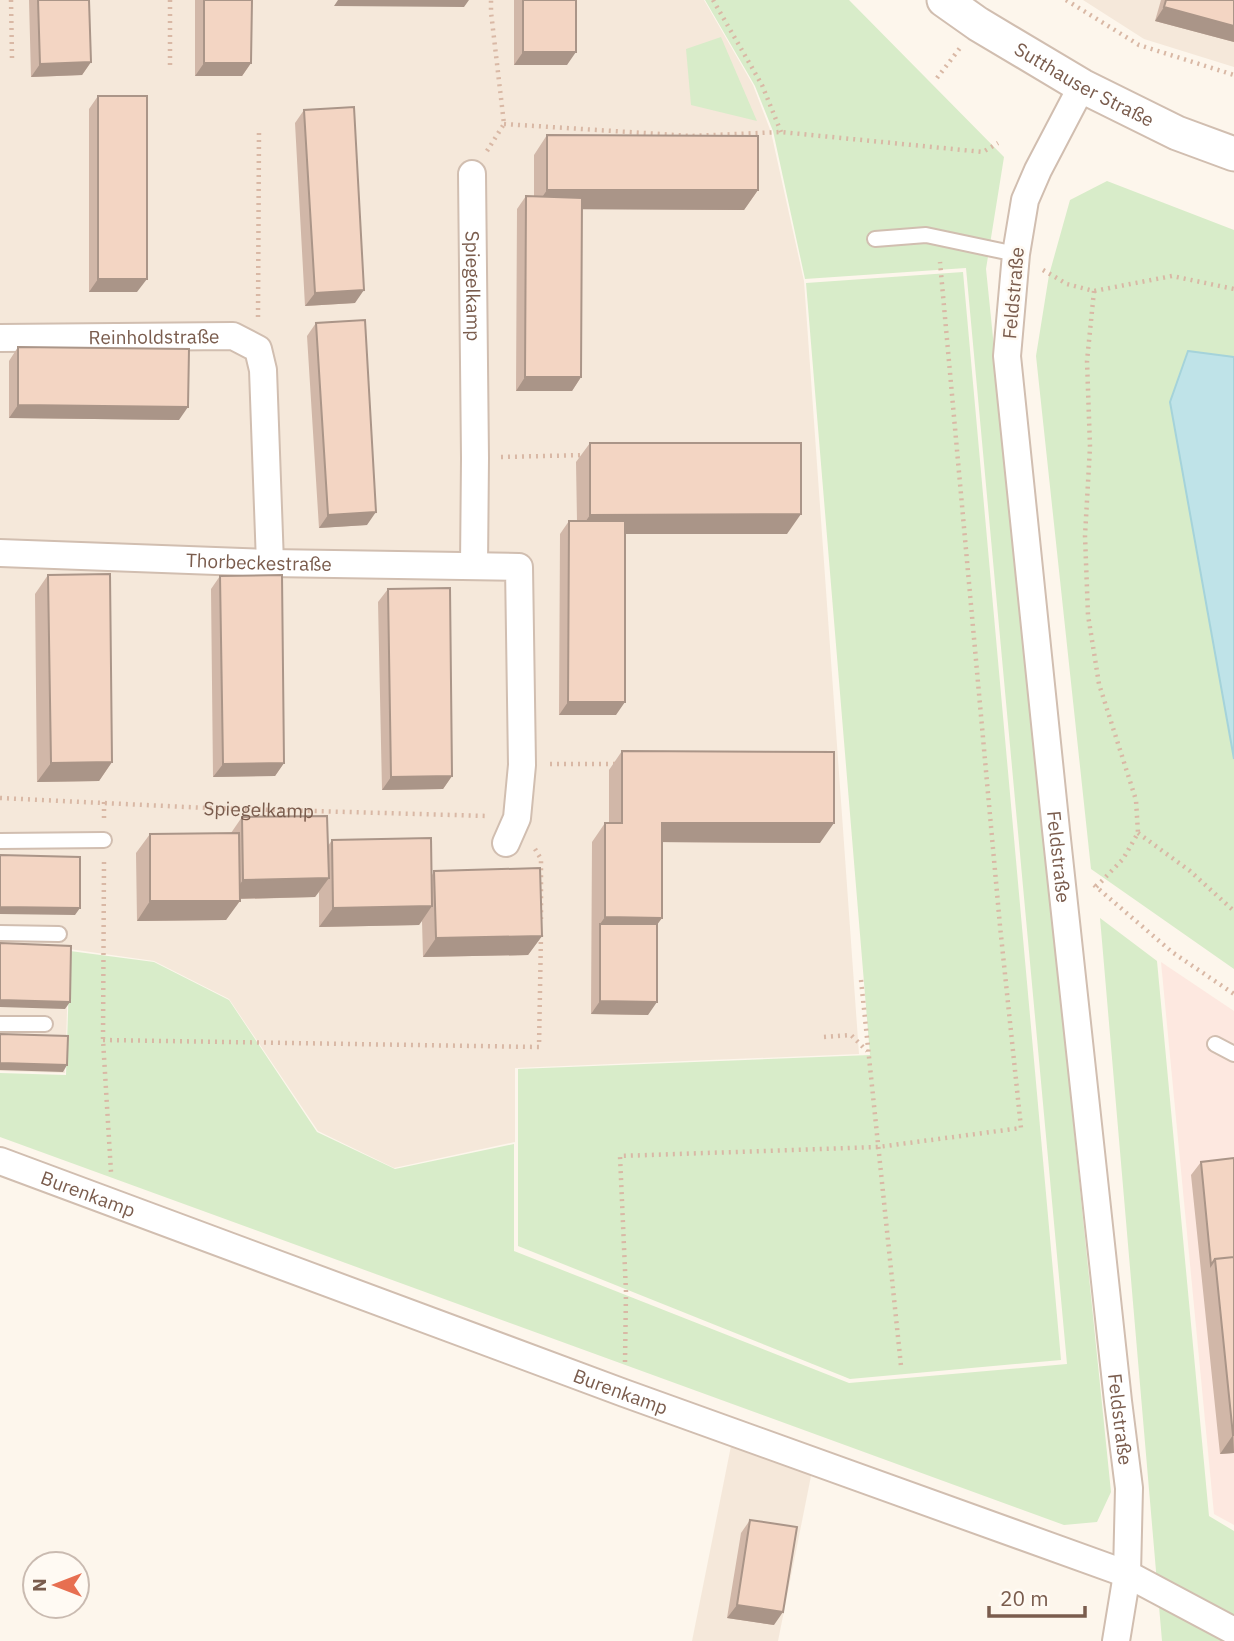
<svg xmlns="http://www.w3.org/2000/svg" width="1234" height="1641" font-family="'IBM Plex Sans',sans-serif">
<style>
.residential{fill:#f5e8da}
.commercial{fill:#fde8e0}
.green{fill:#d8ecc9}
.water{fill:#bfe3e8;stroke:#a5d3da;stroke-width:2}
.lines{fill:none;stroke-linecap:round;stroke-linejoin:round}
.service-casing{stroke:#d1beb0;stroke-width:18}
.minor-casing{stroke:#d1beb0;stroke-width:30}
.tertiary-casing{stroke:#d1beb0;stroke-width:37}
.path{stroke:#d9b8a5;stroke-width:4.5;stroke-dasharray:2 5;stroke-linecap:butt}
.service{stroke:#fff;stroke-width:14}
.minor{stroke:#fff;stroke-width:26}
.tertiary{stroke:#fff;stroke-width:33}
.wall{fill:#d1b7a8}
.shaded-wall{fill:#aa9588}
.building{fill:#f3d5c3;stroke:#aa9588;stroke-width:2}
.labels{text-anchor:middle;dominant-baseline:central;stroke-width:5;stroke-linejoin:round;paint-order:stroke}
.street-label{font-size:19px;fill:#7a5c4d;stroke:#fffaf3}
</style>
<rect width="100%" height="100%" fill="#fdf6ec"/>
<path class="residential" d="M0 0H704L753 85 771 132 804 281 859 1054 515 1068V1142L394 1168 318 1131 229 999 154 961 69 949 65 1073 0 1071Z
M1083 0H1234V67L1144 39Z
M733 1436 813 1466 778 1641H692Z"/>
<path class="commercial" d="M1161 962 1234 1011V1525L1214 1514Z"/>
<path class="green" d="M705 0H849L1004 157 986 269 1111 1492 1097 1522 1064 1525 0 1137V1073L66 1075 70 951 154 962 229 1000 317 1132 395 1169 514 1144V1251L849 1383 1067 1364 966 268 805 279 773 131 755 86Z
M721 37 757 121 691 105 686 49Z
M1107 181 1234 230V357L1188 351 1170 402 1234 759V969L1091 869 1036 356 1049 275 1070 200Z
M963 272 1061 1360 850 1379 518 1246V1069L870 1055 806 283Z
M1100 918 1157 961 1209 1516 1234 1531V1641H1162Z"/>
<path class="water" d="M1188 351 1234 357V759L1170 402Z"/>
<g class="lines">
<g class="service-casing">
<path id="service" d="M875 239 926 235 1016 254
M0 841 104 840
M0 933 59 934
M0 1024H45
M1215 1044 1234 1054"/>
</g>
<g class="minor-casing">
<g id="minor">
<path id="s2" d="M1082 86 1038 170 1025 200 1016 254 1007 356 1056 830 1118 1401 1129 1488 1127 1574 1116 1641"/>
<path id="s3" d="M472 174 475 458 474 566"/>
<path id="s4" d="M0 338 233 336 258 349 263 370 270 563"/>
<path id="s5" d="M0 553 270 563 519 567 522 765 517 818 506 843"/>
<path id="s6" d="M0 1161 624 1393 1127 1574 1234 1631"/>
</g>
</g>
<g class="tertiary-casing">
<g id="tertiary">
<path id="s7" d="M944 0 978 24 1082 86 1177 133 1234 154"/>
</g>
</g>
<g class="path">
<path d="M11 0 12 58"/>
<path d="M170 0V65"/>
<path d="M713 0 762 85 781 132"/>
<path d="M1066 0 1139 45 1234 75"/>
<path d="M937 78 960 48"/>
<path d="M504 124 691 136 781 132 983 152 998 143"/>
<path d="M487 151 504 124 491 12V0"/>
<path d="M1043 270 1067 284 1094 291 1172 276 1234 289"/>
<path d="M1094 291 1087 361 1090 447 1085 536 1088 615 1099 684 1136 800 1138 833 1123 859 1096 887"/>
<path d="M258 317 259 129"/>
<path d="M501 457 587 455"/>
<path d="M550 764H619"/>
<path id="s1" d="M0 798 207 808 488 816"/>
<path d="M104 802V819"/>
<path d="M1138 833 1190 871 1234 911"/>
<path d="M535 849 541 859V919"/>
<path d="M104 862 103 1040 111 1172"/>
<path d="M1094 885 1172 952 1234 994"/>
<path d="M861 980 901 1366"/>
<path d="M824 1037 851 1035 867 1051"/>
<path d="M103 1040 539 1047 541 934"/>
<path d="M625 1362 626 1292 620 1156 878 1147 1021 1128 1000 926 940 262"/>
</g>
<use href="#service" class="service"/>
<use href="#minor" class="minor"/>
<use href="#tertiary" class="tertiary"/>
</g>
<path class="wall" d="M29 0H89L91 62 82 75 31 77Z
M195 0H252L251 63 242 76H195Z
M514 0H576L567 65H514Z
M1161 0H1234V42L1155 21Z
M98 96 137 292H89V109Z
M304 110 355 303 305 306 295 123Z
M547 135 758 190 744 210 582 209 581 377 572 391H516L517 209 526 196H534V155Z
M316 323 367 525 319 528 307 336Z
M18 347 179 420 9 418V361Z
M590 443 787 534H625L616 715H559L560 534 569 521H577L576 462Z
M48 575 112 762 99 781 37 782 35 594Z
M220 576 284 763 275 776 213 777 211 589Z
M388 589 452 776 443 789 382 790 378 602Z
M622 751 820 843 662 842V918L657 924 648 1015 591 1014 592 842 605 823H609V770Z
M242 817 328 846 332 840 432 875 434 871 542 936 528 955 423 957 422 921 419 925 319 927V892L315 897 240 899 226 920 137 921 136 853 150 834 231 833Z
M1234 1158V1453L1220 1454 1191 1175 1201 1162Z
M750 1520 774 1625 727 1618 741 1533Z"/>
<path class="shaded-wall" d="M338 0H469L464 7 334 6Z
M1164 7 1234 26V42L1155 21Z
M523 52H576L567 65H514Z
M91 62 82 75 31 77 40 64Z
M204 63H251L242 76H195Z
M547 190H758L744 210 534 209Z
M98 279H147L137 292H89Z
M364 290 355 303 305 306 315 293Z
M525 377H581L572 391H516Z
M18 405 188 407 179 420 9 418Z
M376 512 367 525 319 528 328 515Z
M801 514 787 534H577L590 515Z
M568 702H625L616 715H559Z
M112 762 99 781 37 782 51 763Z
M284 763 275 776 213 777 223 764Z
M452 776 443 789 382 790 391 777Z
M662 823H834L820 843 649 842Z
M329 878 315 897 229 899 243 880Z
M150 901H240L226 920 137 921Z
M432 906 419 925 319 927 333 908Z
M0 907 80 908 75 915 0 914Z
M605 917 662 918 648 937 600 924Z
M542 936 528 955 423 957 436 938Z
M0 1000 70 1002 65 1009 0 1007Z
M600 1001 657 1002 648 1015 591 1014Z
M0 1063 67 1065 63 1072 0 1070Z
M1233 1435 1234 1453 1220 1454Z
M737 1605 783 1612 774 1625 727 1618Z"/>
<path class="building" d="M38 0H89L91 62 40 64Z
M204 0H252L251 63H204Z
M523 0H576V52H523Z
M1166 0H1234V26L1164 7Z
M98 96H147V279H98Z
M354 107 364 290 315 293 304 110Z
M547 135 758 136V190H547Z
M526 196 582 198 581 377H525Z
M365 320 376 512 328 515 316 323Z
M18 347 189 349 188 407 18 405Z
M590 443H801V514L590 515Z
M569 521H625V702H568Z
M110 574 112 762 51 763 48 575Z
M282 575 284 763 223 764 220 576Z
M450 588 452 776 391 777 388 589Z
M622 751 834 752V823H662V918L605 917V823H622Z
M327 816 329 878 243 880 242 817Z
M239 833 240 901H150V834Z
M431 838 432 906 333 908 332 840Z
M0 855 80 857V908L0 907Z
M540 868 542 936 436 938 434 871Z
M600 924H657V1002L600 1001Z
M0 943 71 946 70 1002 0 1000Z
M0 1034 68 1036 67 1065 0 1063Z
M1234 1158V1257L1215 1259 1211 1265 1201 1162Z
M1234 1257V1435H1233L1215 1259Z
M750 1520 797 1527 783 1612 737 1605Z"/>
<g class="labels">
<g class="street-label">
<text stroke="none"><textPath href="#s7" startOffset="164">Sutthauser Straße</textPath></text>
<text stroke="none"><textPath href="#s3" startOffset="112">Spiegelkamp</textPath></text>
<text transform="translate(1013 293) rotate(-85)">Feldstraße</text>
<text stroke="none"><textPath href="#s4" startOffset="154">Reinholdstraße</textPath></text>
<text stroke="none"><textPath href="#s5" startOffset="259">Thorbeckestraße</textPath></text>
<text stroke="none"><textPath href="#s1" startOffset="259">Spiegelkamp</textPath></text>
<text stroke="none"><textPath href="#s2" startOffset="788">Feldstraße</textPath></text>
<text stroke="none"><textPath href="#s6" startOffset="94">Burenkamp</textPath></text>
<text stroke="none"><textPath href="#s6" startOffset="662">Burenkamp</textPath></text>
<text stroke="none"><textPath href="#s2" startOffset="1354">Feldstraße</textPath></text>
</g>
</g>
<g transform="translate(56 1585) rotate(270)"><circle r="33" fill="#fffaf3" stroke="#cabbb1" stroke-width="2"/>
<path d="M0-5L12 26L0 18L-12 26Z" fill="#e76f51"/>
<text y="-10" font-size="19" font-weight="bold" text-anchor="middle" fill="#7a5c4d">N</text>
</g>
<path d="M989 1606v10h96v-10" fill="none" stroke="#7a5c4d" stroke-width="3.5"/>
<text x="1000" y="1606" font-size="21" fill="#7a5c4d" stroke="#fffaf3" stroke-width="5" paint-order="stroke">20 m</text>
</svg>
